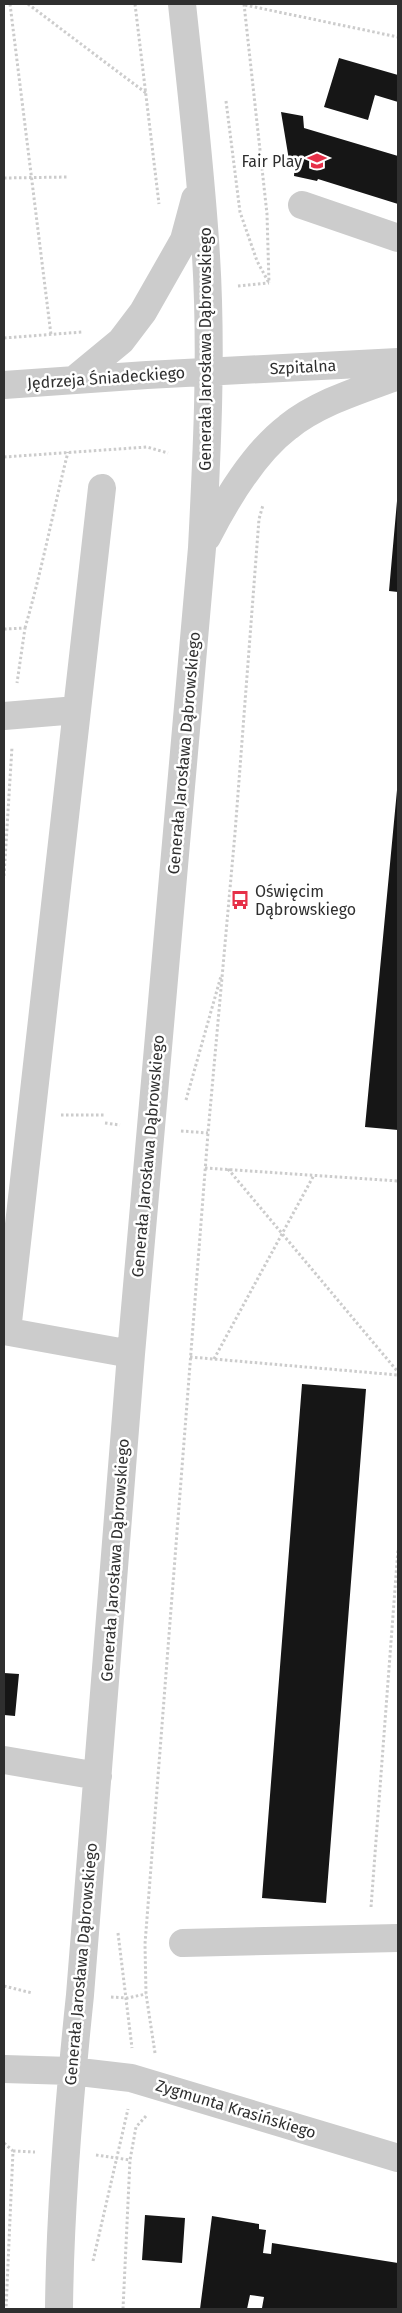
<svg xmlns="http://www.w3.org/2000/svg" width="402" height="2313" font-family="'Fira Sans',sans-serif">
<style>
.building{fill:#161616}
.lines{fill:none;stroke-linecap:round;stroke-linejoin:round}
.path{stroke:#ccc;stroke-width:3;stroke-dasharray:2.5 2.5;stroke-linecap:butt}
.minor{stroke:#ccc;stroke-width:28}
.labels{text-anchor:middle;dominant-baseline:central;stroke-width:5;stroke-linejoin:round;paint-order:stroke}
.poi-label{font-size:16px;fill:#2f2f2f;stroke:#fff;text-anchor:end}
.street-label{font-size:16px;fill:#2f2f2f;stroke:#fff}
</style>
<rect width="100%" height="100%" fill="#fff"/>
<path class="building" d="M339 58 398 75V102L375 95 368 120 324 107Z
M281 112 303 116 304 128 398 156V204L318 179 317 181 294 176 295 163 289 160Z
M397 501H398V592L389 591Z
M397 790H398V1130L365 1127Z
M302 1384 366 1389 326 1903 262 1898Z
M4 1673 19 1674 15 1716 4 1715Z
M145 2215 185 2218 182 2263 142 2260Z
M212 2216 259 2224V2229L266 2230 263 2253 271 2254 272 2243 398 2263V2309H269L262 2308 264 2297 250 2295 247 2309H200Z"/>
<g class="lines">
<path class="path" d="M10 4 51 335
M28 4 146 93
M135 4 159 204
M244 4 267 214 269 283
M245 5 398 37
M226 101 240 212 257 261 269 283
M4 178 68 177
M238 286 269 283
M4 338 82 332
M4 457 147 447 168 453
M25 628C42 570 53 511 68 452
M4 629 25 628 17 683
M4 876 12 747
M186 1100 221 976
M61 1115H106
M105 1123 120 1125
M181 1131 208 1133
M205 1168 398 1181
M228 1169 398 1372
M190 1357 398 1375
M214 1359 314 1175
M371 1907 398 1549
M118 1933 132 2048
M4 1986 32 1993
M111 1997 127 1998 146 1994
M155 2053 146 1994 145 1944 208 1133 235 833 259 519 263 505
M4 2143 13 2151 6 2309
M13 2151 35 2152
M96 2155 130 2160
M93 2261 128 2109
M123 2309 130 2160 136 2127 147 2115"/>
<path class="minor" d="M302 205 398 238
M75 379 121 341 143 312 184 240 195 199
M4 385 147 375 398 362
M207 537C226 500 254 453 288 427 319 402 361 390 398 376
M4 716 77 710
M4 1331 131 1354
M7 1331 102 488
M4 1760 98 1776
M183 1943 398 1938
M4 2069 71 2071 131 2078 398 2158
M59 2309C60 2204 69 2100 80 1995L131 1354 202 548C207 451 212 353 206 256 201 172 191 88 182 4"/>
</g>
<defs>
<g id="school-bare" transform="scale(1.5)"><path d="M0-5L7-2L0 1L-7-2ZM-4 1L0 2.5L4 1V4Q0 6-4 4Z" fill="#e63048" stroke="#fff" stroke-width="2.5" paint-order="stroke"/></g>
<g id="bus-bare" transform="scale(1.5)"><path d="M-5-6H5V4H4V6H2V4H-2V6H-4V4H-5ZM-3.5-4V0h7V-4ZM-3.5 1.2v1.5H-2V1.2ZM2 1.2v1.5H3.5V1.2Z" fill="#e63048" stroke="#fff" stroke-width="2.5" paint-order="stroke"/></g>
</defs>
<g fill-rule="evenodd">
<use href="#school-bare" x="317" y="161"/>
<use href="#bus-bare" x="240" y="900"/>
</g>
<g class="labels">
<g class="poi-label">
<text x="302" y="161">Fair Play</text>
<text x="255" y="891" text-anchor="start">Oświęcim<tspan x="255" dy="18">Dąbrowskiego</tspan></text>
</g>
<g class="street-label">
<text transform="translate(205 349) rotate(-90)">Generała Jarosława Dąbrowskiego</text>
<text transform="translate(303 367) rotate(-3)">Szpitalna</text>
<text transform="translate(106 378) rotate(-4)">Jędrzeja Śniadeckiego</text>
<text transform="translate(184 753) rotate(-85)">Generała Jarosława Dąbrowskiego</text>
<text transform="translate(148 1156) rotate(-85)">Generała Jarosława Dąbrowskiego</text>
<text transform="translate(115 1560) rotate(-86)">Generała Jarosława Dąbrowskiego</text>
<text transform="translate(81 1964) rotate(-85)">Generała Jarosława Dąbrowskiego</text>
<text transform="translate(236 2109) rotate(17)">Zygmunta Krasińskiego</text>
</g>
</g>
<rect width="402" height="2313" fill="none" stroke="#2f2f2f" stroke-width="10"/>
</svg>
